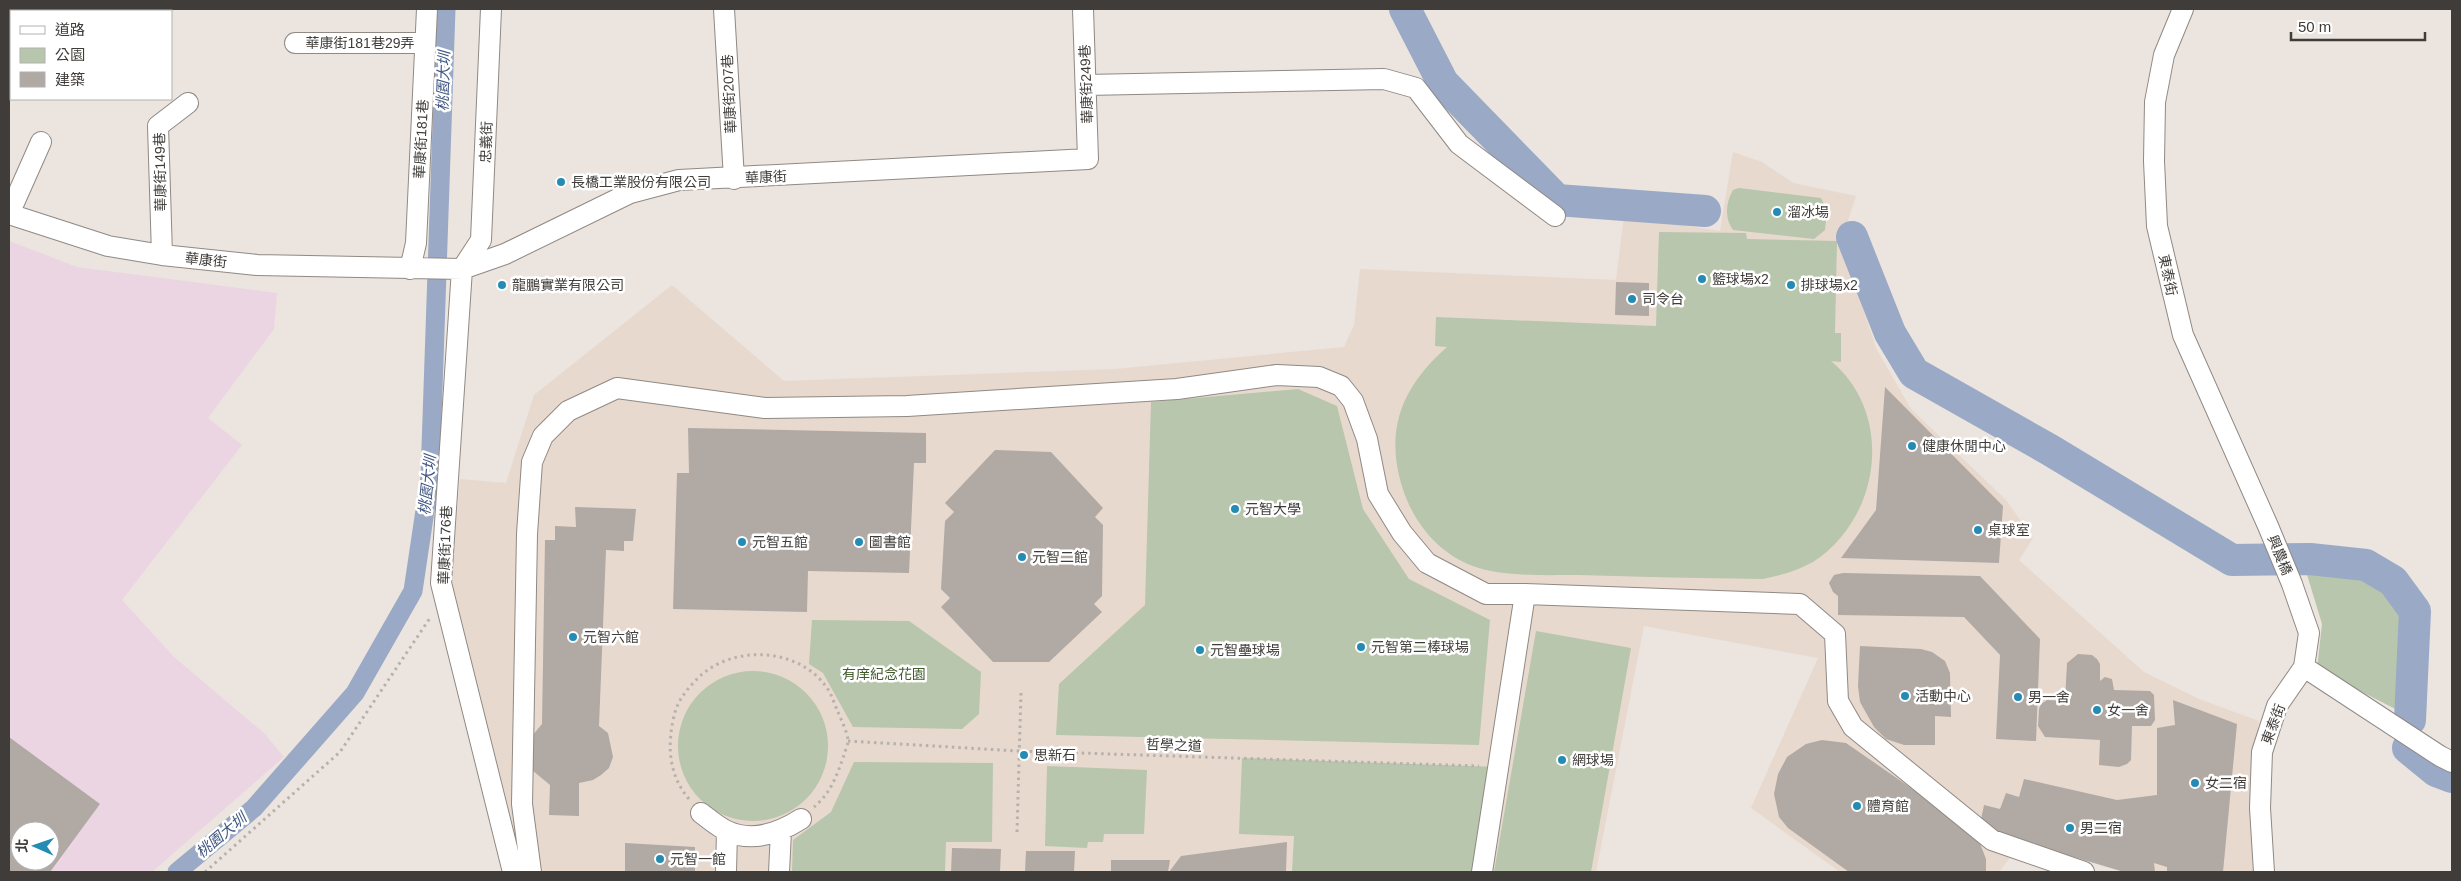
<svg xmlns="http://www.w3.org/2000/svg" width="2461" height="881" font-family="Helvetica,'Noto Sans TC',sans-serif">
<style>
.industrial{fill:#ebd5e2;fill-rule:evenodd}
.built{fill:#e8d9ce}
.green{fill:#b7c6ac}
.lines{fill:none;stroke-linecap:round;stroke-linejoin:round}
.canal{stroke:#99a9c6;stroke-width:19}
.river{stroke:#99a9c6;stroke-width:32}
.building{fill:#b1a9a4;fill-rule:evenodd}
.minor-casing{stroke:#908984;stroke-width:22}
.path{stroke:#b7b1ac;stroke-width:3;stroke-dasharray:2.5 4;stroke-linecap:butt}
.minor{stroke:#fff;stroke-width:20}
.poi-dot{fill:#248bb4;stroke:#fff;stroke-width:2}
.labels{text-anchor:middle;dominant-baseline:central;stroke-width:5;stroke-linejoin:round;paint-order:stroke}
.street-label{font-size:14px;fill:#3f3c39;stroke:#fff}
.poi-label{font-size:14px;fill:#3f3c39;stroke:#fff;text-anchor:start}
.park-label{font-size:14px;fill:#425b2d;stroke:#fff}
.water-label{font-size:15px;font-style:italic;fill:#405782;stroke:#fff}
</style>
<rect width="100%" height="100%" fill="#ece4de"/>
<path class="industrial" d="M9 241 77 267 277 293 274 329 208 418 242 445 122 600 174 657 265 734 284 757 152 872H9ZM20 831H50V861H20Z"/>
<path class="built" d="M1733 152 1762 162 1793 183 1856 196 1841 242 1876 348 1911 409 2006 500 2033 538 2019 560 2144 672 2199 699 2259 721 2250 798 2257 872H2125L2025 838 1999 872H1840L1751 808 1818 658 1644 626 1596 872H518L451 583 460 479 506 483 534 395 672 285 784 381 1115 369 1344 347 1354 325 1360 269 1616 280 1624 216 1720 231Z"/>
<path class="green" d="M1739 188 1821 198 1827 210 1825 230 1814 239 1733 230C1724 218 1726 202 1733 190Z
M1659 232 1746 233 1747 239 1837 241 1835 333H1841V362L1831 361C1895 414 1881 518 1813 562 1797 571 1781 575 1763 579 1701 578 1639 577 1578 575 1546 575 1502 577 1473 566 1430 550 1404 509 1397 465 1389 415 1411 379 1447 347L1435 346 1436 317 1656 326Z
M1298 389 1337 406 1363 509 1409 579 1490 620 1479 745 1056 735 1059 684 1145 605 1151 402Z
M2305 568 2358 578 2398 589 2416 662 2413 718 2317 669 2322 624Z
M812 620 909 621 981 672 979 714 962 729 853 727 823 673 809 664Z
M1536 631 1631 648 1591 872H1494Z
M678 746a75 75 0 1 1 150 0a75 75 0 1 1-150 0Z
M1242 758 1499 767 1482 872H1292L1294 836 1239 834Z
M854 762 993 763 992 842H946L945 872H792L793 840 831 812Z
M1047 766 1147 770 1144 834H1104L1103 842H1088L1087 848 1045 846Z"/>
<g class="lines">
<path class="canal" d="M177 872 254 808 355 693 413 591 430 477 446 9"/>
<path class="river" d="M1405 9 1443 83 1557 200 1705 211
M1852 237 1890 333 1914 373 2050 450 2232 560 2310 559 2366 565 2393 581 2415 611 2410 720
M2408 748 2436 771 2452 777"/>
</g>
<path class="building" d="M1616 282 1649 283V316L1615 315Z
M1885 387 2003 506 1999 563 1841 558 1876 510Z
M688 428 926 433V463H914L909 573 808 571 807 612 673 609 677 473H689Z
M995 450 1051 452 1103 508 1095 517 1103 525 1102 596 1094 604 1102 612 1049 662H993L941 607 950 598 941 589 945 521 954 512 945 503Z
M575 507 636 509 633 541H624V551L606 550 599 726 608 733 613 757 609 768 601 775 593 780 579 783V816L549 815 550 785 532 770V736L542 724 545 540H555V526L576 527Z
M1843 573 1980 576 2040 639 2036 741 1996 739 2000 655 1964 617 1838 615V596L1833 592 1829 583 1834 575Z
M1860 646 1921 649 1932 652 1945 661 1950 673 1951 717 1935 716V745H1904L1886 739 1874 727 1860 702 1858 686Z
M2078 654 2092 655 2097 659 2100 664V681L2105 677 2112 679 2114 690 2150 691 2154 695 2155 720 2151 726H2132L2131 760 2127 764 2119 767 2099 765 2100 740 2045 737 2038 726 2039 709 2041 704 2047 700 2065 701 2067 663Z
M2173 700 2237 724 2223 872H2167V867L2154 863 2155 872H2124L1997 834 1980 824 1984 805 2000 809 2006 793 2019 797 2024 779 2117 800 2157 795V728L2175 725Z
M9 737 100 804 50 872H9ZM20 831H50V861H20Z
M1822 740 1846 743 1976 833 1986 859V872H1849L1788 828 1779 817 1774 794 1778 774 1787 757 1806 744Z
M1287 842 1286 872H1169L1181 856Z
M625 843 695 847V872H625Z
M952 848 1001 849 1000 872H951Z
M1026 851H1075L1074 872H1025Z
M1111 860H1170L1168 872H1111Z"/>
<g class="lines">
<g class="minor-casing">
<path id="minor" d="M491 9 481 240 462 269 441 583 513 872
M724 9 734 179
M2183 9 2164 55 2155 102 2154 161 2157 226 2183 335 2268 526 2292 584 2309 633 2304 667 2277 706 2262 752 2260 808 2264 872
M295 43H425
M1086 85 1384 79 1416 88 1459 144 1555 216
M9 214 108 246 162 255 257 265 462 269 505 254 630 193 679 180 1088 159 1083 9
M9 214 41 142
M162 255 158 126 188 103
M410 269 416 243 427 9
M1525 594 1800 604 1835 634 1838 701 1853 727 1992 840 2084 872
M2304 667 2440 756 2452 762
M701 813C709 819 718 827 727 831 753 843 779 833 801 819
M531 872 522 804 527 534 532 462 543 436 568 411 617 388 765 408 907 406 1177 389 1277 375 1319 377 1341 386 1353 401 1367 439 1378 494 1402 533 1427 563 1486 594H1525L1482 872
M726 872 727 831
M779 872 781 831"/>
</g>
<path class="path" d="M848 741 1018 751 1479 766
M689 799C670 777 667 749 673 721 676 702 686 690 699 677 735 643 803 648 829 691 833 698 835 706 838 712 841 720 848 733 848 741 848 745 845 751 844 755 837 775 831 793 814 807
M1017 832 1021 692
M205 872 340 752 430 618"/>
<use href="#minor" class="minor"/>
</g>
<g class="poi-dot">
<circle cx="561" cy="182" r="5"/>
<circle cx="1777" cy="212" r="5"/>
<circle cx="1702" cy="279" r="5"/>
<circle cx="502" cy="285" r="5"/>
<circle cx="1791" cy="285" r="5"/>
<circle cx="1632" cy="299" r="5"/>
<circle cx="1912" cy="446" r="5"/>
<circle cx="1235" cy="509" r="5"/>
<circle cx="1978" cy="530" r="5"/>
<circle cx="742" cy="542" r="5"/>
<circle cx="859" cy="542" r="5"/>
<circle cx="1022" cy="557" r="5"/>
<circle cx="573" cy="637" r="5"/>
<circle cx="1361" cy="647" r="5"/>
<circle cx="1200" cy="650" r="5"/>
<circle cx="1905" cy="696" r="5"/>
<circle cx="2018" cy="697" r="5"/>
<circle cx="2097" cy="710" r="5"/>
<circle cx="1024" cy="755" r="5"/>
<circle cx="1562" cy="760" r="5"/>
<circle cx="2195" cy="783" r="5"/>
<circle cx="1857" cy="806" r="5"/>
<circle cx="2070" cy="828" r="5"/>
<circle cx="660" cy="859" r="5"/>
</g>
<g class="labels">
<g class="street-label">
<text x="360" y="43">華康街181巷29弄</text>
<text transform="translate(1086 84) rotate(-92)">華康街249巷</text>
<text transform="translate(729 94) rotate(-93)">華康街207巷</text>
<text transform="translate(421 139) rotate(-87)">華康街181巷</text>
<text transform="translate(486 142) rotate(-88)">忠義街</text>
<text transform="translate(160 172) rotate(-91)">華康街149巷</text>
<text transform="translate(766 177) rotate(-3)">華康街</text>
<text transform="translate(206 260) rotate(6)">華康街</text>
<text transform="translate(2168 275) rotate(78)">東泰街</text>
<text transform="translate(445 545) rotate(-88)">華康街176巷</text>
<text transform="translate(2280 555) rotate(68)">興農橋</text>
<text transform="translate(2273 724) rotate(-69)">東泰街</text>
<text transform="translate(1174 745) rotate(2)">哲學之道</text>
</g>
<g class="poi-label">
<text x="571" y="182">長橋工業股份有限公司</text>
<text x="1787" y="212">溜冰場</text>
<text x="1712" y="279">籃球場x2</text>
<text x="512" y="285">龍鵬實業有限公司</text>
<text x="1801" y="285">排球場x2</text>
<text x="1642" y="299">司令台</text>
<text x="1922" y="446">健康休閒中心</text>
<text x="1245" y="509">元智大學</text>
<text x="1988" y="530">桌球室</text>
<text x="752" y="542">元智五館</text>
<text x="869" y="542">圖書館</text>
<text x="1032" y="557">元智二館</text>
<text x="583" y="637">元智六館</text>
<text x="1371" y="647">元智第二棒球場</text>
<text x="1210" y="650">元智壘球場</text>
<text x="1915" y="696">活動中心</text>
<text x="2028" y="697">男一舍</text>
<text x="2107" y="710">女一舍</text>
<text x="1034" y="755">思新石</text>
<text x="1572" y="760">網球場</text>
<text x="2205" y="783">女二宿</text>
<text x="1867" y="806">體育館</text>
<text x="2080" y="828">男二宿</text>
<text x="670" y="859">元智一館</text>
</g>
<g class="park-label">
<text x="884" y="674">有庠紀念花園</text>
</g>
<g class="water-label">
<text transform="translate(443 81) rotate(-88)">桃園大圳</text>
<text transform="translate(427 485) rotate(-84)">桃園大圳</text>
<text transform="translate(221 835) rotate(-40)">桃園大圳</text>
</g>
</g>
<rect width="2461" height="881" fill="none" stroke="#3f3c39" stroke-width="20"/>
<rect x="10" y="10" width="162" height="90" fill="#ffffff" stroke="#b2b1b0"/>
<rect x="20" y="26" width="25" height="8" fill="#ffffff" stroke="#b2b1b0"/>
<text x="55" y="35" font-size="15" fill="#3f3c39">道路</text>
<rect x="20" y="48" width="25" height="15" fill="#b7c6ac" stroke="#b2b1b0"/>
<text x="55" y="60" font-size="15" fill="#3f3c39">公園</text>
<rect x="20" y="72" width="25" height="15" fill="#b1a9a4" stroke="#b2b1b0"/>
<text x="55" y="85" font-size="15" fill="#3f3c39">建築</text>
<g transform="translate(35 846) rotate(272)"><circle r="24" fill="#ffffff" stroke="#b2b1b0"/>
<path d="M0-4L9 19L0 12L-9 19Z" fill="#248bb4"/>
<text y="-8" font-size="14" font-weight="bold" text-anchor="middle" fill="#3f3c39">北</text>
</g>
<path d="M2291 32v8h134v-8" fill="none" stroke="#3f3c39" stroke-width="2.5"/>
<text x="2298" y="32" font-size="15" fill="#3f3c39" stroke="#ffffff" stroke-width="4" paint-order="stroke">50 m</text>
</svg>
